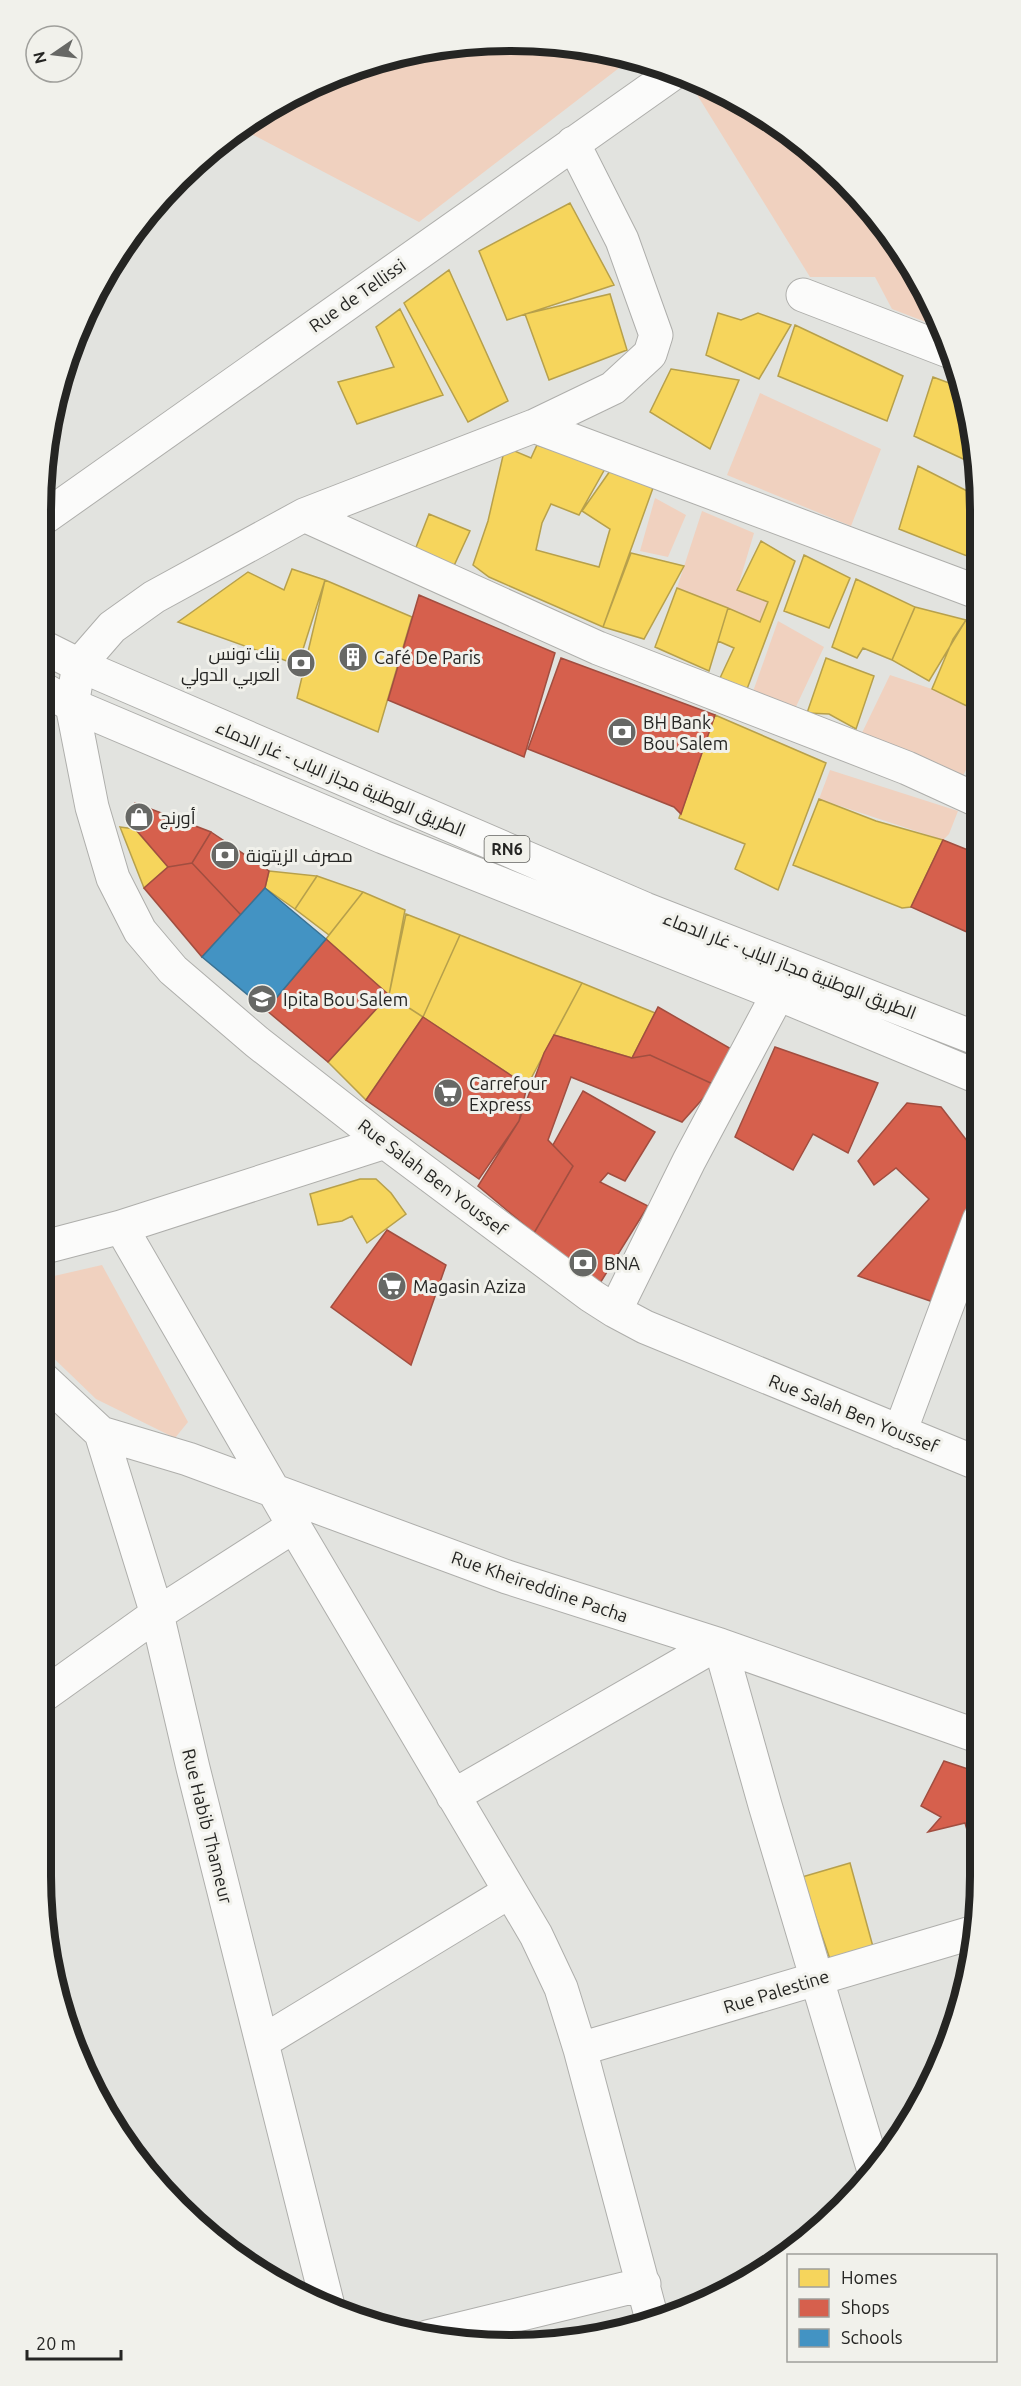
<svg xmlns="http://www.w3.org/2000/svg" width="1021" height="2386" font-family="Ubuntu,Cairo,sans-serif">
<style>
.green{fill:#f0d1bf}
.homes{fill:#f6d55c;stroke:#b7a04b;stroke-width:1.5}
.shops{fill:#d6604d;stroke:#a14e40;stroke-width:1.5}
.schools{fill:#4393c3;stroke:#3a7293;stroke-width:1.5}
.lines{fill:none;stroke-linecap:round;stroke-linejoin:round}
.street-casing{stroke:#aeaeab;stroke-width:35}
.primary-casing{stroke:#aeaeab;stroke-width:35}
.street{stroke:#fbfbfa;stroke-width:33}
.primary{stroke:#fbfbfa;stroke-width:33}
.labels{text-anchor:middle;dominant-baseline:central;stroke-width:6;stroke-linejoin:round;paint-order:stroke}
.shield{fill:#f1f1eb;stroke:#62625f;stroke-width:1.5}
.shield-label{font-size:16px;font-weight:bold;fill:#252523}
.street-label{font-size:18px;fill:#252523;stroke:#f1f1eb}
.poi-label{font-size:18px;fill:#252523;stroke:#f1f1eb;text-anchor:start}
.rim{fill:none;stroke:#252523;stroke-width:8}
</style>
<rect width="100%" height="100%" fill="#e2e3df"/>
<path class="green" d="M480 41 572 45 632 58 419 222 240 128 303 89 389 56Z
M695 82 772 120 883 224 944 329 892 309 875 277H810L691 85Z
M760 393 881 449 851 526 727 475Z
M655 498 686 515 668 557 640 551Z
M702 511 754 533 737 590 768 602 760 622 677 588Z
M778 621 824 647 793 713 750 700Z
M890 675 932 689 977 711V747L961 780 859 739Z
M830 770 958 811 949 834 943 840 819 799Z
M102 1265 188 1422 175 1438 96 1399 41 1346V1279Z"/>
<path class="homes" d="M570 203 614 285 507 320 479 251Z
M449 270 508 401 468 422 404 303Z
M610 294 627 350 549 380 525 314Z
M400 309 443 395 357 424 338 382 394 367 376 327Z
M718 313 741 320 758 313 791 325 759 379 706 355Z
M795 325 903 376 887 421 778 376Z
M671 369 739 380 710 449 650 412Z
M933 377 960 387 976 449V465L914 436Z
M537 445 606 467 579 515 551 504 542 523 536 550 599 567 610 529 582 511 610 471 653 488 603 627 489 577 473 565 488 521 505 447 531 458Z
M918 466 977 496V560L899 529Z
M429 514 470 531 452 570 413 555Z
M761 541 795 561 747 689 720 678 734 648 718 641 728 608 760 622 768 602 737 590Z
M631 553 684 566 644 639 603 627Z
M804 555 850 578 829 628 784 611Z
M292 569 325 580 298 665 178 622 248 572 284 590Z
M856 579 915 607 892 660 863 648 857 658 832 647Z
M325 580 412 617 378 732 297 698Z
M677 588 728 608 709 671 655 647Z
M915 607 966 620 929 681 892 660Z
M966 620 977 626V711L932 689 953 639Z
M826 658 874 676 856 729 829 714 807 713Z
M715 715 826 763 778 890 735 869 745 844 679 818Z
M977 756V781L970 777Z
M819 799 876 821 943 840 911 907 902 908 793 865Z
M120 827 135 829 168 867 144 888Z
M269 871 317 876 295 909 265 888Z
M317 876 363 892 329 935 295 909Z
M363 892 405 910 389 995 326 939Z
M406 914 460 935 423 1017 389 995Z
M460 935 582 983 527 1086 423 1017Z
M582 983 655 1013 632 1058 554 1035Z
M389 995 423 1017 366 1100 328 1062Z
M360 1179H376L391 1193 406 1214 367 1243 352 1216 342 1221 318 1225 310 1194Z
M850 1863 875 1954 833 1968 802 1877Z"/>
<path class="shops" d="M419 595 555 653 524 757 388 700Z
M561 658 715 715 681 814 674 807 528 749Z
M135 803 211 832 192 863 168 867 125 817Z
M211 832 269 871 265 888 241 915 192 863Z
M943 840 978 854V937L911 907Z
M192 863 241 915 202 957 144 888 168 867Z
M326 939 389 995 328 1062 266 1010Z
M658 1007 733 1050 715 1085 650 1055 632 1058Z
M423 1017 527 1086 519 1121 479 1179 366 1100Z
M554 1035 632 1058 650 1055 715 1085 682 1122 571 1077 548 1140 573 1166 534 1233 478 1186 519 1121 544 1053Z
M775 1047 878 1083 848 1153 813 1134 793 1170 735 1137Z
M583 1091 655 1132 625 1181 608 1173 600 1182 648 1206 597 1288 534 1233 573 1166 553 1145Z
M907 1103 941 1107 978 1155 979 1194 936 1303 858 1276 929 1199 896 1168 874 1185 858 1161Z
M387 1230 446 1265 411 1365 331 1307Z
M944 1761 980 1773V1848L973 1850 965 1823 928 1832 941 1817 921 1806Z"/>
<path class="schools" d="M265 888 326 939 266 1010 202 957Z"/>
<g class="lines">
<g class="street-casing">
<path id="street" d="M573 143 622 240 656 335 650 354 613 388 534 426 304 515 154 597 112 627 79 665 72 705 92 807 113 878 140 931 173 970 257 1042 385 1142 590 1295 615 1311 645 1327 979 1464
M803 295 951 352
M534 426 977 592
M304 515 598 648 907 768 977 800
M41 520 675 72
M121 1227 294 1526 536 1935 561 1988 580 2049 653 2323
M41 1248 121 1227 385 1142
M615 1311 689 1161 778 994
M41 1377 101 1433 157 1614 193 1768 327 2302
M900 1432 979 1220
M101 1433 188 1459 507 1577 720 1645 980 1737
M720 1645 765 1805 874 2171
M41 1697 157 1614 294 1526
M453 1796 717 1644
M262 2042 509 1892
M580 2049 971 1933
M427 2337 644 2284"/>
</g>
<g class="primary-casing">
<path id="primary" d="M41 646 79 665 645 909 978 1039
M41 688 72 705 383 837 778 994 978 1077"/>
</g>
<use href="#street" class="street"/>
<use href="#primary" class="primary"/>
</g>
<defs>
<g id="building-disc" transform="scale(1.5)"><circle r="9.5" fill="#676865" stroke="#f1f1eb"/><path d="M-4-6H4V6H1V3H-1V6H-4ZM-2.5-4.3h1.7v1.8h-1.7ZM.8-4.3h1.7v1.8H.8ZM-2.5-1h1.7V.8h-1.7ZM.8-1h1.7V.8H.8Z" fill="#fff"/></g>
<g id="bank-disc" transform="scale(1.5)"><circle r="9.5" fill="#676865" stroke="#f1f1eb"/><path d="M-6-4H6V4H-6ZM0-2.3a2.3 2.3 0 1 0 0 4.6a2.3 2.3 0 1 0 0-4.6Z" fill="#fff"/></g>
<g id="shop-disc" transform="scale(1.5)"><circle r="9.5" fill="#676865" stroke="#f1f1eb"/><path d="M-5-2.5h2.3a2.7 3.5 0 0 1 5.4 0H5L5.5 6h-11ZM-1.5-2.5h3a1.5 2.3 0 0 0-3 0Z" fill="#fff"/></g>
<g id="school-disc" transform="scale(1.5)"><circle r="9.5" fill="#676865" stroke="#f1f1eb"/><path d="M0-5L7-2L0 1L-7-2ZM-4 1L0 2.5L4 1V4Q0 6-4 4Z" fill="#fff"/></g>
<g id="supermarket-disc" transform="scale(1.5)"><circle r="9.5" fill="#676865" stroke="#f1f1eb"/><path d="M-6-5.5h2.5l.6 2H6L4.5 2H-2.5L-4.4-4H-6ZM-1.5 3.2a1.3 1.3 0 1 0 .1 0ZM3 3.2a1.3 1.3 0 1 0 .1 0Z" fill="#fff"/></g>
</defs>
<g fill-rule="evenodd">
<use href="#building-disc" x="353" y="657"/>
<use href="#bank-disc" x="301" y="663"/>
<use href="#bank-disc" x="622" y="732"/>
<use href="#shop-disc" x="139" y="817"/>
<use href="#bank-disc" x="225" y="855"/>
<use href="#school-disc" x="262" y="999"/>
<use href="#supermarket-disc" x="448" y="1093"/>
<use href="#bank-disc" x="583" y="1263"/>
<use href="#supermarket-disc" x="392" y="1286"/>
</g>
<g class="labels">
<rect class="shield" x="484.5" y="836" width="45" height="26" rx="4.5"/>
<g class="shield-label">
<text x="507" y="849">RN6</text>
</g>
<g class="street-label">
<text transform="translate(357 295) rotate(-35)">Rue de Tellissi</text>
<text transform="translate(341 778) rotate(23)">الطريق الوطنية مجاز الباب - غار الدماء</text>
<text transform="translate(790 965) rotate(21)">الطريق الوطنية مجاز الباب - غار الدماء</text>
<text transform="translate(433 1177) rotate(37)">Rue Salah Ben Youssef</text>
<text transform="translate(854 1413) rotate(22)">Rue Salah Ben Youssef</text>
<text transform="translate(540 1586) rotate(19)">Rue Kheireddine Pacha</text>
<text transform="translate(208 1826) rotate(76)">Rue Habib Thameur</text>
<text transform="translate(776 1991) rotate(-17)">Rue Palestine</text>
</g>
<g class="poi-label">
<text x="280" y="653" text-anchor="end">بنك تونس<tspan x="280" dy="21">العربي الدولي</tspan></text>
<text x="374" y="657">Café De Paris</text>
<text x="643" y="722">BH Bank<tspan x="643" dy="21">Bou Salem</tspan></text>
<text x="160" y="817">أورنج</text>
<text x="246" y="855">مصرف الزيتونة</text>
<text x="283" y="999">Ipita Bou Salem</text>
<text x="469" y="1083">Carrefour<tspan x="469" dy="21">Express</tspan></text>
<text x="604" y="1263">BNA</text>
<text x="413" y="1286">Magasin Aziza</text>
</g>
</g>
<path d="M0 0H1021V2386H0ZM510 51H511A459 459 0 0 1 970 510V1876A459 459 0 0 1 511 2335H510A459 459 0 0 1 51 1876V510A459 459 0 0 1 510 51Z" fill="#f1f1eb" fill-rule="evenodd"/>
<path class="rim" d="M510 51H511A459 459 0 0 1 970 510V1876A459 459 0 0 1 511 2335H510A459 459 0 0 1 51 1876V510A459 459 0 0 1 510 51Z"/>
<rect x="787" y="2254" width="210" height="108" fill="#f1f1eb" stroke="#9f9f9b" stroke-width="1.5"/>
<rect x="799" y="2269" width="30" height="18" fill="#f6d55c" stroke="#9f9f9b" stroke-width="1.5"/>
<text x="841" y="2284" font-size="18" fill="#252523">Homes</text>
<rect x="799" y="2299" width="30" height="18" fill="#d6604d" stroke="#9f9f9b" stroke-width="1.5"/>
<text x="841" y="2314" font-size="18" fill="#252523">Shops</text>
<rect x="799" y="2329" width="30" height="18" fill="#4393c3" stroke="#9f9f9b" stroke-width="1.5"/>
<text x="841" y="2344" font-size="18" fill="#252523">Schools</text>
<g transform="translate(54 54) rotate(256)"><circle r="28" fill="#f1f1eb" stroke="#9f9f9b" stroke-width="1.5"/>
<path d="M0-4.5L10 22L0 15L-10 22Z" fill="#676865"/>
<text y="-9" font-size="16" font-weight="bold" text-anchor="middle" fill="#252523">N</text>
</g>
<path d="M27 2350v9h94v-9" fill="none" stroke="#252523" stroke-width="3"/>
<text x="36" y="2350" font-size="18" fill="#252523" stroke="#f1f1eb" stroke-width="4.5" paint-order="stroke">20 m</text>
</svg>
